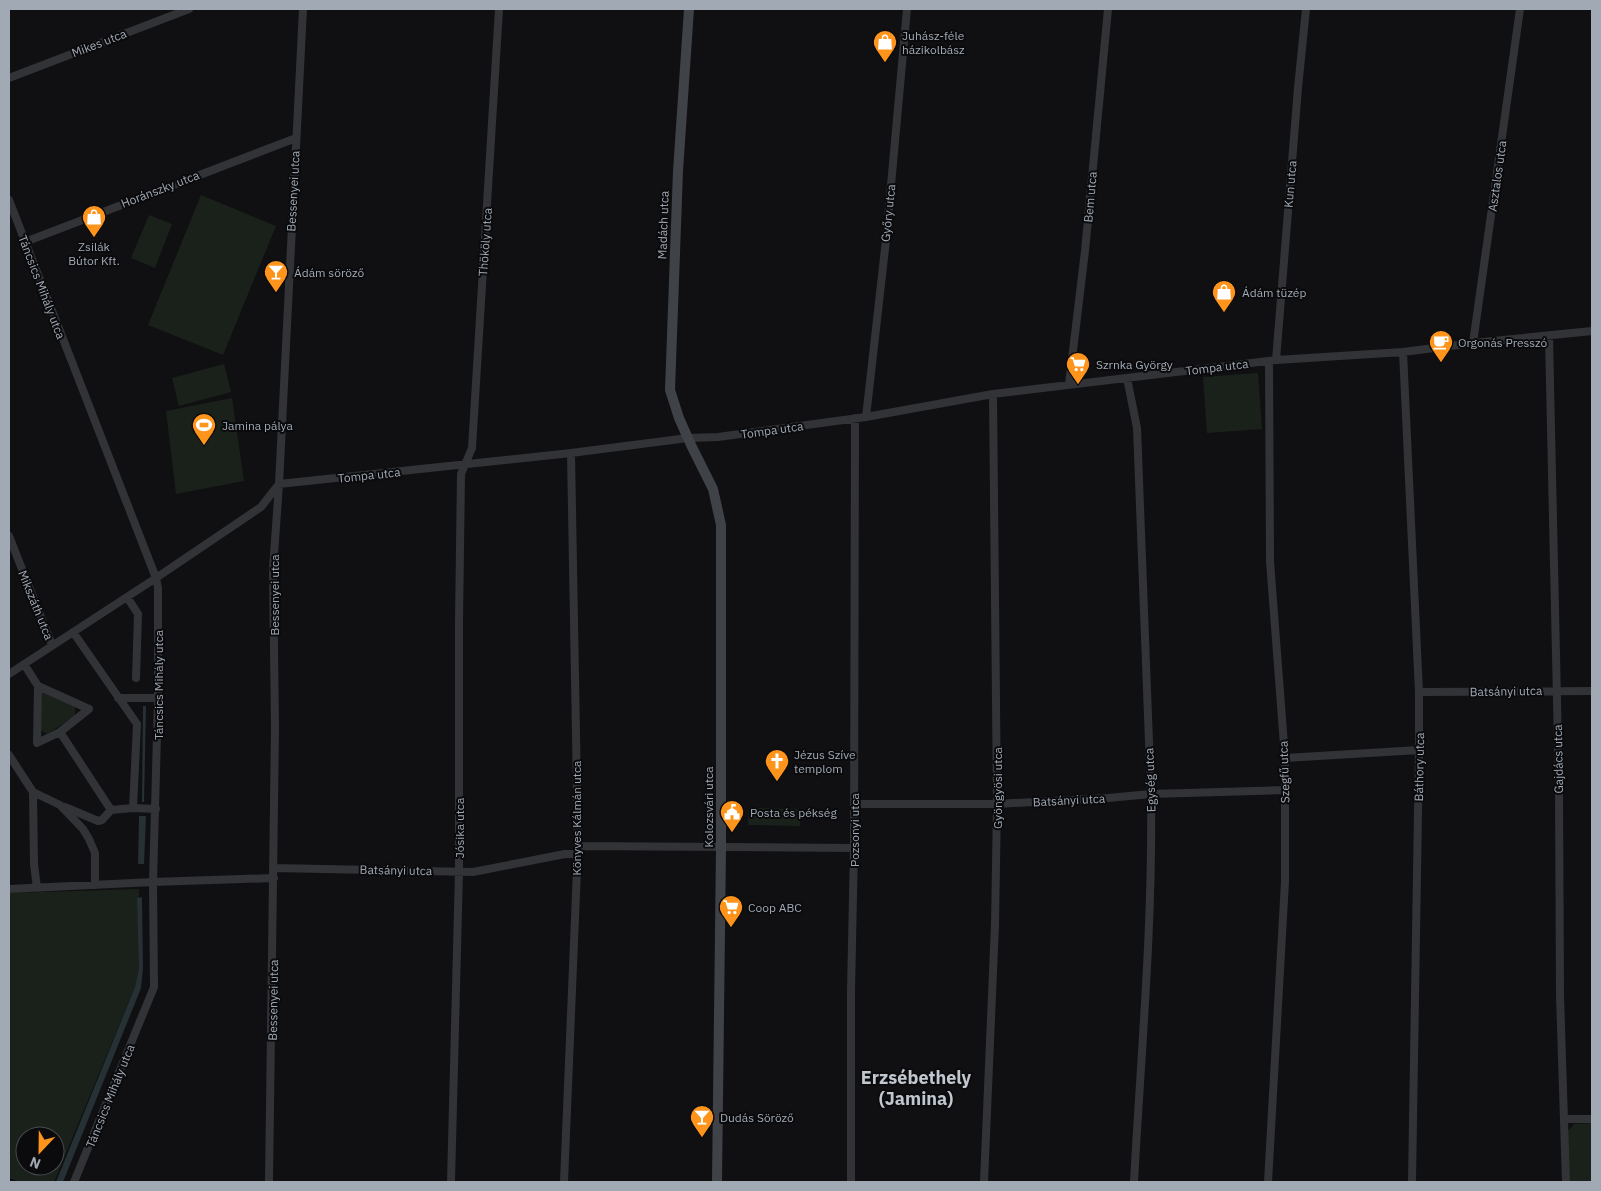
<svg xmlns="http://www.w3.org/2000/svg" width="1601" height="1191" font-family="'IBM Plex Sans',sans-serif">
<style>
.green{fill:#1a211a;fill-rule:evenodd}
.water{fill:#263136}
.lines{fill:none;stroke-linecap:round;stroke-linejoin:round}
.street{stroke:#313337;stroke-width:8}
.secondary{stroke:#3f4247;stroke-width:10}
.labels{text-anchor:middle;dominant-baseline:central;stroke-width:4;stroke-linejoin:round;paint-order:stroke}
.poi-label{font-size:12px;fill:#a0a9b4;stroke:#0b0b0d;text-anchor:start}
.street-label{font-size:12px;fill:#a0a9b4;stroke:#0b0b0d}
.district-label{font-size:18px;font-weight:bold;fill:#c1c7cf;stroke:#0b0b0d}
</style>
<rect width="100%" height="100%" fill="#101012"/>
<path class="green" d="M201 195 276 226 223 355 148 325Z
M149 215 172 224 155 268 131 258Z
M224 364 231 392 179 406 172 378Z
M1258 373 1262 429 1207 433 1203 377Z
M232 398 244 481 176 494 166 411Z
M41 692 75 706V716L47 734 39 729Z
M749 808 800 809V826L748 825Z
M139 889V968L135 987 54 1182H21L9 1178V893ZM25 1136H55V1166H25Z
M1592 1123V1182H1569L1568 1131 1574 1124Z"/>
<path class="water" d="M143 706H146L144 802H142Z
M139 816H146L144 864H138Z
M142 897 143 969 141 988 63 1182H56L135 987 139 968 137 898Z"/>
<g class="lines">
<path class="street" d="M9 78 189 9
M9 200 156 578 158 588V698L153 882 154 987 74 1182
M25 242 296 138
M1549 337 1559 791 1560 996 1566 1182
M1473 343 1520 9
M1403 352 1419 692V750L1412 1182
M1276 360 1298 88 1306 9
M1127 378 1137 428 1151 794C1153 924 1141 1053 1134 1182
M1069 384 1085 251 1108 9
M866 417 886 240 907 9
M9 536 52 645
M127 597 138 614 136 678
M73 632 137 724 133 808
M24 664 38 686 89 709 60 732 37 743 38 686
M9 674 156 578 261 507 279 484 571 453 688 438 718 437 866 417 993 394 1276 360 1403 352 1473 343 1592 331
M1419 692 1592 691
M118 698H158
M60 732 111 810
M9 755 33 792 60 805 83 829 89 839 95 853V885
M1285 758 1419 750
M33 792 34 864 37 888
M854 804H997L1108 798 1151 794 1285 790
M65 807 98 821 102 820 111 810 133 808 156 809
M578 846 854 848
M274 868 473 872 565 854H576
M9 889 153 882 274 878
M1564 1119H1592
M269 1182 275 728 273 569 279 484 303 9
M451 1182 459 872V622L461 474 472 448 499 9
M564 1182 578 846 571 453
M851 1182V991L854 848 855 418
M984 1182 995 925 997 804 993 394
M1268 1182 1285 882V758L1270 561 1269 361"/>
<path class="secondary" d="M689 9 678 171 670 390 679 418 691 445 713 489 721 525V847L717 1182"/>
</g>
<defs>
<g id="shop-pin" transform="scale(1.25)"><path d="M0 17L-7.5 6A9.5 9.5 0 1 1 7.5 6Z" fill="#fe941b" stroke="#0b0b0d"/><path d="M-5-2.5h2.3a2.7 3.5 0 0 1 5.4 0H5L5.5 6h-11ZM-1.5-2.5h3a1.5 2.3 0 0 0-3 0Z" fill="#fff"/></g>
<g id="bar-pin" transform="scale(1.25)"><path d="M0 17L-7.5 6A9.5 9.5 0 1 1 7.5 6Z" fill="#fe941b" stroke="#0b0b0d"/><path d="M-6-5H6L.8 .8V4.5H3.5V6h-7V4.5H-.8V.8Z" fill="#fff"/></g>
<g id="cafe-pin" transform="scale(1.25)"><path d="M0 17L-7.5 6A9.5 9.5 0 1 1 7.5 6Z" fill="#fe941b" stroke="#0b0b0d"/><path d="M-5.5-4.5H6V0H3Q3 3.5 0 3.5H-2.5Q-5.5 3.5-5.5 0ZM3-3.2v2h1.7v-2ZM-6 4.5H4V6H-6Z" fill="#fff"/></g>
<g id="supermarket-pin" transform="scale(1.25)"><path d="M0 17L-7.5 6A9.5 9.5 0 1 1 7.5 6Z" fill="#fe941b" stroke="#0b0b0d"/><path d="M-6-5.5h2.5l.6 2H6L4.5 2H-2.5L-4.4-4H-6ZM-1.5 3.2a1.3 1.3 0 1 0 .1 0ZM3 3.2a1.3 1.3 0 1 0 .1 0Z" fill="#fff"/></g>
<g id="stadium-pin" transform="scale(1.25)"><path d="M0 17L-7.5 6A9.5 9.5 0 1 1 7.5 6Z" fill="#fe941b" stroke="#0b0b0d"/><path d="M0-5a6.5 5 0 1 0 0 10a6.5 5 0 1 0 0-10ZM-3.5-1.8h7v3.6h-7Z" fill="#fff"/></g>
<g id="church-pin" transform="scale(1.25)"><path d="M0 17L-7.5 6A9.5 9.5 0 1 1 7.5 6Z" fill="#fe941b" stroke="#0b0b0d"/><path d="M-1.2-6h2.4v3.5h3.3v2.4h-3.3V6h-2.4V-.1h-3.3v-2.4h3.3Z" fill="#fff"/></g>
<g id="civic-pin" transform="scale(1.25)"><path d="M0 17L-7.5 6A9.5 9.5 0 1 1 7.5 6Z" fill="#fe941b" stroke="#0b0b0d"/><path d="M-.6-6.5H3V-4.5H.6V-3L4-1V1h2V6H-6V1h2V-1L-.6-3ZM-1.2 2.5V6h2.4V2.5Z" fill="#fff"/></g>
</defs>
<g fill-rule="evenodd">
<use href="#shop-pin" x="885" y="42"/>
<use href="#shop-pin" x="94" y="217"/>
<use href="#bar-pin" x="276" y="272"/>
<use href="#shop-pin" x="1224" y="292"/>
<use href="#cafe-pin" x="1441" y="342"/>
<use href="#supermarket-pin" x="1078" y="364"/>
<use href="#stadium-pin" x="204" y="425"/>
<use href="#church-pin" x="777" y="761"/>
<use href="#civic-pin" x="732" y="812"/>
<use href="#supermarket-pin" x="731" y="907"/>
<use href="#bar-pin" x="702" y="1117"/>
</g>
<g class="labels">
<g class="poi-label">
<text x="902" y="35">Juhász-féle<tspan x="902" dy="14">házikolbász</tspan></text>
<text x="94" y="246" text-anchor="middle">Zsilák<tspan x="94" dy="14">Bútor Kft.</tspan></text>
<text x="294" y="272">Ádám söröző</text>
<text x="1242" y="292">Ádám tüzép</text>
<text x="1458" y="342">Orgonás Presszó</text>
<text x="1096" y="364">Szrnka György</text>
<text x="222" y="425">Jamina pálya</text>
<text x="794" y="754">Jézus Szíve<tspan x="794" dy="14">templom</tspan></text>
<text x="750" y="812">Posta és pékség</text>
<text x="748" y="907">Coop ABC</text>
<text x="720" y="1117">Dudás Söröző</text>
</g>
<g class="street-label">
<text transform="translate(99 43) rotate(-21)">Mikes utca</text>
<text transform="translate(1497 176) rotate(-82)">Asztalos utca</text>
<text transform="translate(1290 184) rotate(-85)">Kun utca</text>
<text transform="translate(160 189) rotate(-21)">Horánszky utca</text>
<text transform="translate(293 191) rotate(-87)">Bessenyei utca</text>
<text transform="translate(1090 197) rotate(-85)">Bem utca</text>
<text transform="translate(888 213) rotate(-84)">Győry utca</text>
<text transform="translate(663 225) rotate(-88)">Madách utca</text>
<text transform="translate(485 242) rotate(-86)">Thököly utca</text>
<text transform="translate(42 287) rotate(69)">Táncsics Mihály utca</text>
<text transform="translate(1217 367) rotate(-7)">Tompa utca</text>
<text transform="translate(772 430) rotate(-8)">Tompa utca</text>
<text transform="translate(369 475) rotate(-6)">Tompa utca</text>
<text transform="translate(274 595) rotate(-90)">Bessenyei utca</text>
<text transform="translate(36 605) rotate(68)">Mikszáth utca</text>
<text transform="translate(158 685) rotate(-90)">Táncsics Mihály utca</text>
<text transform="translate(1506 691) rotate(-1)">Batsányi utca</text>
<text transform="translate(1558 759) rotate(-91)">Gajdács utca</text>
<text transform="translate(1419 767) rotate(-89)">Báthory utca</text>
<text transform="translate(1284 772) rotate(-92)">Szegfű utca</text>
<text transform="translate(1150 780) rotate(-92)">Egység utca</text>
<text transform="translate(997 788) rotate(-90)">Gyöngyösi utca</text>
<text transform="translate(1069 800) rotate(-3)">Batsányi utca</text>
<text transform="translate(708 807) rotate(-90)">Kolozsvári utca</text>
<text transform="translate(576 818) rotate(-90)">Könyves Kálmán utca</text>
<text transform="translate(459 828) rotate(-90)">Jósika utca</text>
<text transform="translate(854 830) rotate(-90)">Pozsonyi utca</text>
<text transform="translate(396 870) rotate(1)">Batsányi utca</text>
<text transform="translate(273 1000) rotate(-89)">Bessenyei utca</text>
<text transform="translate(110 1096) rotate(-68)">Táncsics Mihály utca</text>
</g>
<g class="district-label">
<text x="916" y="1077">Erzsébethely<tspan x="916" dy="21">(Jamina)</tspan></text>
</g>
</g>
<rect width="1601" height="1191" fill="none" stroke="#a0a9b4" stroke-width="20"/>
<g transform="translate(40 1151) rotate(202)"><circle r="24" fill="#0b0b0d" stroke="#474a50"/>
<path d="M0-4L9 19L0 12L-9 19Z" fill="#fe941b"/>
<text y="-8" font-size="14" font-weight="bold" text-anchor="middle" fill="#a0a9b4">N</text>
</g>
</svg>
